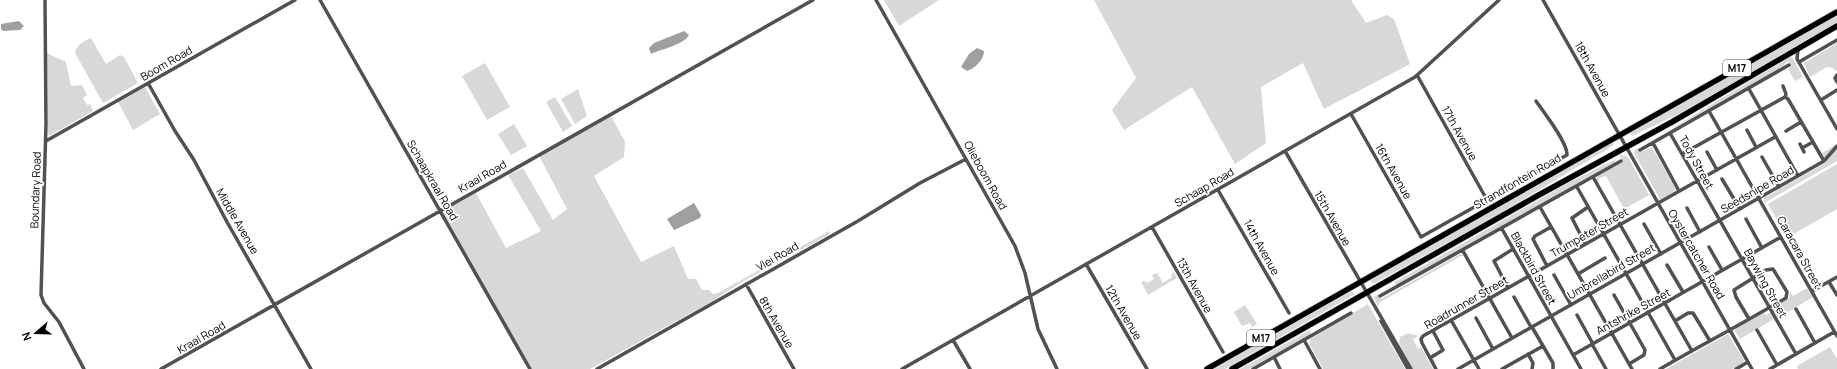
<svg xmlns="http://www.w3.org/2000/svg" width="1837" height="369" font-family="Manrope,sans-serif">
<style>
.green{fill:#d8d8d8}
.water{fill:#9f9f9f}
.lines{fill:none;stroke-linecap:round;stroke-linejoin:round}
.primary-casing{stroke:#dbdbdb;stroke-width:7}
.street{stroke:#515151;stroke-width:3.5}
.primary{stroke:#000;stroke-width:5.5}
.labels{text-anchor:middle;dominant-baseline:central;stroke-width:3.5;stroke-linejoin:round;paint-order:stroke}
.shield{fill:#fff;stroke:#4c4c4c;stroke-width:1}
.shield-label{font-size:10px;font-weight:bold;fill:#000}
.street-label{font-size:11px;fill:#000;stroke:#fff}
</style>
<rect width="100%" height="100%" fill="#fff"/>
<path class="green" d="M884 0H939L899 26Z
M1094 0H1351L1366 23 1387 15 1394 19 1410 64 1324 109 1303 63 1261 87 1266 143 1235 164 1192 87 1124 130 1112 110 1136 78Z
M1837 14V22L1679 114 1632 136 1629 132Z
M91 38 106 64 120 55 124 57 138 83 103 103 75 53C77 44 83 42 91 38Z
M1837 43V70L1835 71 1833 68 1827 67 1810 77 1804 63Z
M47 53 66 62 71 86 82 85 87 95 83 98 87 105 90 104 93 111 51 135 48 134Z
M1790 57H1792L1803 77 1795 81 1788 69 1791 67 1788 61 1783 66 1653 140Z
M485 63 510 107 487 120 462 76Z
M145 87 160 114 133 130 118 102Z
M578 89 587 116 575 124 561 99Z
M555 97 572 126 563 132 546 102Z
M611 116 625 142 624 157 594 176 641 262 674 246 688 279H696L702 290H709L713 294 718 293 829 231 830 234 747 279 709 303 590 369H532L444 214 445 210 476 193 506 248 541 231 508 175 523 168 553 220 567 209 539 156Z
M514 124 527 146 511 155 498 134Z
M1611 142 1614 144 1608 149 1485 222 1373 284 1370 280Z
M1834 146 1837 148V161L1764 203V198L1827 162 1822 153Z
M1652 147 1676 189 1675 191 1662 199H1660L1634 153 1635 150 1638 148 1641 152Z
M1622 155 1628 157 1649 195 1624 209 1606 176 1599 178V180L1597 181 1596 179 1598 176 1623 162 1620 156Z
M1616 159 1614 163 1396 286 1395 282 1568 183Z
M1837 164V209L1787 238 1768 204Z
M1460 254 1464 256H1461L1382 301 1379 303 1378 307 1374 297 1390 286 1391 287 1378 294 1381 299Z
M1174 272 1177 278 1148 295 1141 282 1145 281 1147 283 1154 279 1152 275 1157 273 1163 283 1172 277 1171 274Z
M1807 288 1813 297 1778 318 1773 309 1774 307 1789 298 1790 292 1793 296Z
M1352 291 1355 294 1225 369H1212Z
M1368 304 1405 369H1323L1310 345V339Z
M1245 305 1257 324 1252 327 1250 323 1242 326 1234 312Z
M1764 313 1766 315 1770 313 1774 319 1740 339 1735 331 1736 328Z
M1310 330 1311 334 1249 369H1240Z
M1408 333 1418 336 1413 339 1418 349 1421 347 1433 369H1413L1399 343 1400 337Z
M1728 334 1744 360 1743 363 1732 369H1666Z
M1830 347 1837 359V369H1798L1797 366Z"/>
<path class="water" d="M19 21 24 26 20 30 3 31 1 29V24Z
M684 31 689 35C684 45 661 49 651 54L649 48 654 43Z
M977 48 984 51C984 60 975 68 967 71L961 67 969 54Z
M694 203 701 215 700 218 674 230 667 219Z"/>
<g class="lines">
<g class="primary-casing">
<path id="primary" d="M1207 369 1837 12
M1232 369 1537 196 1672 122 1837 26"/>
</g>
<path class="street" d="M45 0 46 124 41 295 44 303 59 322 84 369
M320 0 530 369
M876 0 1015 246 1025 273 1038 329 1057 369
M1543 0 1752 369
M1798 49 1797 59 1837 129
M1799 62 1837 40
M1417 75 1487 200
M1837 75 1835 78 1837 82
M148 83 175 131 194 160 227 222 311 369
M1783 86 1786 94 1785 97
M1749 89 1798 176
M1785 97 1788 99 1824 161
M1821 100 1837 90
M1709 111 1837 336
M1351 114 1421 237 1567 155C1568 143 1543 111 1536 101
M1747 130 1756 147
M1786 131 1801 122
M1670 133 1796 354
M46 141 295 0
M1653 143 1679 191
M1800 144 1804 152
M1802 148 1813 142
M1640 150 1789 65
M1285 151 1411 369
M1707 152 1717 170
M1682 154 1785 97
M1762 157 1779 187
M1593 177 1692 351
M1722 179 1740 209
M1577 187 1675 360
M1218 190 1289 313
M1540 207 1632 369
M1687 208 1700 232
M1746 219 1762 248
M1644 224 1661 254
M1152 227 1223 352
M1502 229 1581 369
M1585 244 1572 218 1588 207
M1709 247 1722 270
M1463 251 1512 338
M1086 264 1147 369
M1667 265 1683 292
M1547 266 1533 239 1535 236 1551 227
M1578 274 1605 258
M1554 275 1571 305
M1829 282 1837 295
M746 284 794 369
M1508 288 1494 261 1513 249
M1812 291 1837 277
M1614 295 1645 350 1644 355 1629 364
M1380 296 1621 161
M1514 297 1531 327
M1796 309 1815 343
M1577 315 1593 344
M1476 318 1493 349
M1451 320 1479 369
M1381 321 1408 369
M1675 321 1688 313H1693L1710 341
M1532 327 1553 363V369
M1757 330 1777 365
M953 340 970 369
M1304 340 1320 369
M1592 344 1606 369
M1528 354 1533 363 1532 369
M1573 355 1781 237
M1274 357 1280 369
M1430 358 1443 350 1433 331
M161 369 813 0
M597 369 858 221 920 183 966 159
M902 369 1415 77 1499 0
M1253 369 1351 313
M1436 369 1422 343 1421 339 1423 336 1775 137
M1458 369 1824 161 1837 146
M1502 369 1543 346
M1660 369C1702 345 1745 322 1786 298L1787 292 1773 269 1766 270 1734 290 1736 297 1749 319
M1736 369 1748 362
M1770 369 1834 332"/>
<use href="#primary" class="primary"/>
</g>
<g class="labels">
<g class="shield">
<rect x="1723" y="60" width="28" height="16" rx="3"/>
<rect x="1247" y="330" width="28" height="16" rx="3"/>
</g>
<g class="shield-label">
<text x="1737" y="68">M17</text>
<text x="1261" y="338">M17</text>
</g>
<g class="street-label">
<text transform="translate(166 63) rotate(-30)">Boom Road</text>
<text transform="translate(1593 69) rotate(61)">18th Avenue</text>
<text transform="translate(1460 133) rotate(61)">17th Avenue</text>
<text transform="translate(1697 162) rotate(61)">Tody Street</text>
<text transform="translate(1394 171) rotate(60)">16th Avenue</text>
<text transform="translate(986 175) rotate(61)">Olieboom Road</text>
<text transform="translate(482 176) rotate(-30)">Kraal Road</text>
<text transform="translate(433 180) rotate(60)">Schaapkraal Road</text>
<text transform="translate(1517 181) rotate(-30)">Strandfontein Road</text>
<text transform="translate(1204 187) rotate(-30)">Schaap Road</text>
<text transform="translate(1757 189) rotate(-30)">Seedsnipe Road</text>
<text transform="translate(35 190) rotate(-88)">Boundary Road</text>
<text transform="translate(1333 218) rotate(60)">15th Avenue</text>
<text transform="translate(238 221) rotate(60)">Middle Avenue</text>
<text transform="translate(1589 232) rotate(-30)">Trumpeter Street</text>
<text transform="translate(1262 247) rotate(61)">14th Avenue</text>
<text transform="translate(1800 252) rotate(61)">Caracara Street</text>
<text transform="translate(1697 254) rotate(60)">Oystercatcher Road</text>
<text transform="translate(777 256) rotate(-30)">Vlei Road</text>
<text transform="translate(1534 268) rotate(61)">Blackbird Street</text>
<text transform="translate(1611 271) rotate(-30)">Umbrellabird Street</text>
<text transform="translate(1766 283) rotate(61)">Baywing Street</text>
<text transform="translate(1195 285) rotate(61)">13th Avenue</text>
<text transform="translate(1466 302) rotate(-30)">Roadrunner Street</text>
<text transform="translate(1633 311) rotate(-29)">Antshrike Street</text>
<text transform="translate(1124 312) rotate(60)">12th Avenue</text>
<text transform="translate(777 322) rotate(60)">8th Avenue</text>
<text transform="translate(201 337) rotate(-30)">Kraal Road</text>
</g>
</g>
<g transform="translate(36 333) rotate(250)" stroke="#ffffff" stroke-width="3" paint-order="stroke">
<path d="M0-3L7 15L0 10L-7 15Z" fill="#000000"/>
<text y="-6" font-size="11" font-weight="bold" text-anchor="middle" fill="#000000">N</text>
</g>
</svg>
